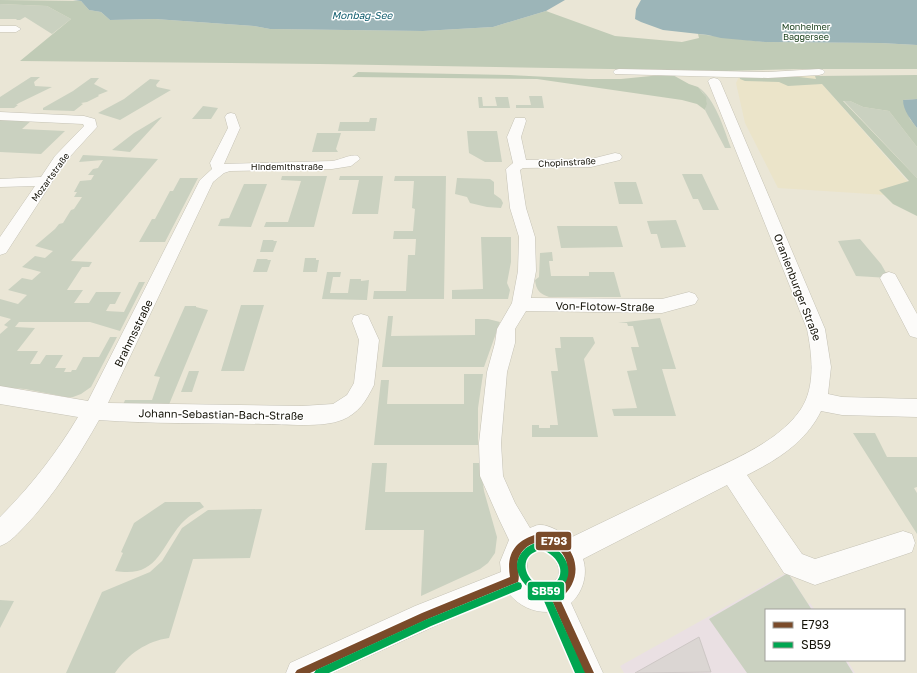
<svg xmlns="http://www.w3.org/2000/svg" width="917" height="673" font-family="'Golos Text',sans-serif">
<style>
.built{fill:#ebe4c9}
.education{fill:#eae0e3}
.green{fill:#cad1c0}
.forest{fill:#c0cbb6}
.water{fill:#9cb5b8}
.building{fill:#dbd6d3;stroke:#cdc7c5}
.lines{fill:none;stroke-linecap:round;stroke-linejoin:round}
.minor-casing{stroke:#c5c2b5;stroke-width:1}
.minor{fill:#fcfbf9;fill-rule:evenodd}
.bus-1-casing{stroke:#fff;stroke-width:3}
.bus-2-casing{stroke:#fff;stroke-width:3}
.bus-1{fill:#7a4b2a;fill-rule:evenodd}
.bus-2{fill:#00a651;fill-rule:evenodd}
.labels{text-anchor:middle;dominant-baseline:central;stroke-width:3;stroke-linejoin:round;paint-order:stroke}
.far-park-label{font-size:9px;fill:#183e1a;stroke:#fff}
.far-street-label{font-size:9px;fill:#151308;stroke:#fff}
.far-water-label{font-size:10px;font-style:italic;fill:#0e5c6d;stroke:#fff}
.street-label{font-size:11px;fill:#151308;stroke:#fff}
.line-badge{stroke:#fff;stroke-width:1.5}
.badge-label{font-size:11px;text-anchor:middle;font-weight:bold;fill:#fff}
</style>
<rect width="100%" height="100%" fill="#eae6d6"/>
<path class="built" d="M737 74 815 76 917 192V197L778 188 745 123 736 83 738 79Z"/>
<path class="education" d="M788 572 808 604 810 603 815 610H766V660H847L855 673H624L620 666Z"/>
<path class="green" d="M0 4 47 6 71 19 52 34 25 17 20 20H16L17 19H0Z
M31 77H40L34 82 35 86 52 87 19 103 16 105H18L14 108H0V97Z
M91 78H99L94 84 108 91 98 95 99 96 87 102 81 103 83 104 74 111 43 110V108L73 91Z
M150 79 160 80 156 85 157 87 171 90 120 120 98 113 124 99Z
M698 87C715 98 724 129 731 148H725L705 110C709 99 704 94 698 87Z
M529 96H542L544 108H516V105H531Z
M478 97H482L483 106H497L495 97H508L510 108H479Z
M843 100 850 101 863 107 889 111 917 147V178Z
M203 106 218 108 211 119H192Z
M162 117 130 152 112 150 134 133 159 118Z
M370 118H377L375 131H338L340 122H369Z
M0 119 32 120 22 129 65 131 41 154 0 152Z
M467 131H497L502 162H485L469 153Z
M317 133H341L336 149 338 152H312Z
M83 155 158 159 71 261 92 262 89 267H82L67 290H83L74 303H89L96 292H121L115 304H110L106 311 124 312 139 282H145L120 331 90 322H19L15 327 35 328 17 351H38L30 364H40L46 355H63L55 368H66L64 372H71L72 370H76L83 357H99L110 337H117L91 387 81 394 73 397H66L25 389 0 387V334L8 327 4 325 11 319 0 316V299L18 304 27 295 8 290 22 278 32 280 41 272 22 267 35 256 45 258 53 251 35 246 55 229 59 224 63 223 71 210 74 209 82 197H74L77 192H74L80 181 91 180 94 175H88L93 169 98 168 103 160 79 162Z
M682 174H702L719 210H703L698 199H693Z
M282 176H327L314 227H264L266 222H288L301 181 281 180Z
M340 176H383L378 214H352L359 180H339Z
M395 176H446L444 299H373L374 291H406L408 255H415L416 239H393L394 231H413L415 209 412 208 414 181H394Z
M180 178H198L165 242H139L152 219H155L170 191H173Z
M457 178 490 179 494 182V194L501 199 503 203 501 208 487 207 470 203 467 197 455 194Z
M614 182H636L643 204H619Z
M244 184H267L251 227 218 226 221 219 229 218Z
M676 220 686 247 661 248 657 234H651L647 221Z
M557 226H617L623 247 561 248Z
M481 237H511V262L507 283 510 290 508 299H452V290L483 289Z
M860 239 881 264 889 278 856 276 838 241Z
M263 240H274L273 241H277L273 252H260Z
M552 252 553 261H549L551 276H589V272H614L621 297H549C540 294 536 290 535 280L539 277 540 253Z
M305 258H316V260H319L317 272H303Z
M257 259H268L267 260H271L267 272H253Z
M327 272H341L340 277H333L330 293H348L350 279H361V281L369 280 367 300 322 299Z
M241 305H264L244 371H221Z
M185 306H196V307L208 310 168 407 123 405 125 400H152L160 377 154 376Z
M388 316H393L391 336 475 335V319H488L500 322 484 367H382Z
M660 318 676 369H662L676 416H614L612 409 637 408 627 371 637 370 631 347H639L633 326H628L627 323H618Z
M560 337H593L595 343 584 359 598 437H532V425H539V428H550V425H558L551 371H558L555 348H561Z
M189 371H199L192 392H181Z
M464 374H483L478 408V445H374L381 380H389L387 404H464Z
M853 433H875L887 457H917V487L914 488 917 493V534Z
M372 463H387L385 492H473V463H480L484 491 497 537 495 553 488 563 480 569 421 596 424 530H365Z
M165 502H200L204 507C196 512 187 517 181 524 159 550 157 578 115 571L123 553 121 552 134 523Z
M262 509 250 558 193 559 169 638C147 641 128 654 115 673H66L102 592 150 572 162 561 182 528 208 510Z
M788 573 812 610H766V660H845L853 673H747L709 619Z
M0 600 14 601 0 628Z"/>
<path class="forest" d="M0 0 81 1 89 10 101 12 110 20 155 19 254 26 270 29 423 31 493 27 546 11 615 36 682 42 699 38 698 34 765 42 880 43 917 45V69H803L726 71 320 64 20 61 71 19 47 6 0 4Z
M358 72 509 75 589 79H621L671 74 689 84 698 87 706 97 707 104 705 110 697 104 682 100 537 79 352 77Z
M739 75 791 76 816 79 815 76 917 75V99L903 100 910 119 917 128V147L889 111 863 107 850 101H843L917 178V216L893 204 879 190 909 181 822 84 788 86 779 82 745 81 740 79Z"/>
<path class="water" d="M73 0H565L546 11 493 27 423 31 270 29 254 26 155 19 110 20 101 12 89 10 81 1Z
M641 0H917V45L880 43 765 42 721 38 708 35 663 30 641 22 635 19 636 9Z
M917 99V128C911 120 903 110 903 100Z"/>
<path class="building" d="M699 637 711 672 635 673Z"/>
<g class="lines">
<g class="minor-casing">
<path id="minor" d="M0 26H16L21 29 16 32H0Z
M619 69 768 72 819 69 823 70 825 72 823 74 819 75 768 78 615 74 613 72 615 70Z
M714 78 718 79 720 81 825 329 831 367 828 394 842 397 917 399V417L842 415 821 411C806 442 777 460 747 475L802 554 815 559 903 531 912 534 915 543 912 552 815 585 784 573 727 485 583 559C588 574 583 592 571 603L603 673H574L548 612C532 612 520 606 509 594L435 626 332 673H286L290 663 415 606 501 572 500 562 509 540 499 519 480 476 479 443 487 372 495 343 497 329 512 303 518 271 519 237 510 208 506 169 513 163 507 137 515 118H525L526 121 521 137 526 160 591 159 615 153 620 154 622 157 620 160 591 167 523 168 520 170 526 208 535 237 536 271 531 298 662 299 689 292 695 294 698 299 695 304 662 313 526 311 515 329V343L507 372 501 443 503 476 515 503 530 528C533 527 536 525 539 525 549 524 562 533 570 538 608 520 646 501 684 483 722 464 777 445 801 409 816 386 812 354 807 329L708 81 710 79ZM539 549C553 552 560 563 559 576L551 586 536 584 527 573V558L533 551Z
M0 112 84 116 95 119 97 127 65 162 6 253 0 255V237L35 186 0 187V179L41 177 55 156 84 126 83 124 0 120Z
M231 113 235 114 240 128 224 164 332 161C341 160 349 154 358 156L360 159 351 166 332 169 230 171 224 173 213 182 108 403 302 406 333 404 347 395 354 383 359 340 352 321 354 316 361 314 368 316 379 340 374 385C366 401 359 413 342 420 323 428 284 424 263 424 208 423 153 424 99 420 78 457 55 494 26 525 18 533 11 542 0 546V517C30 487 56 454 78 417L0 404V386L88 401 200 180 212 169 210 163 228 128 225 117 227 114Z
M889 272 895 274 917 314V338L910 336 880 278 883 274Z"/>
</g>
<use href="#minor" class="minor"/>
<g class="bus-1-casing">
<path id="bus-1" d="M538 534C575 535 589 576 560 599L594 673H584L551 598C553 594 556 592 559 589 563 584 566 579 567 573 571 545 534 530 520 555 514 565 521 573 518 582L428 619 310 673H295L297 670 422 613 510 577C506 554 515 540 538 534Z"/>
</g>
<g class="bus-2-casing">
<path id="bus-2" d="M540 541C545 543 550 545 554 547 568 557 574 574 562 587 557 592 553 595 546 595 544 595 542 594 540 594 522 588 508 566 524 550 527 546 535 543 540 541ZM541 549C549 552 558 559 560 568 561 573 560 578 556 582 541 598 515 570 530 555 532 553 537 551 541 549Z
M518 582 521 583 522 586 521 589 431 626 329 673H314L316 670 425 620Z
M548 597 551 598 585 673H575L544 601 545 598Z"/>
</g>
<use href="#bus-1" class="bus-1"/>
<use href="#bus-2" class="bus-2"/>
</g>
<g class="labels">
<g class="far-park-label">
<text x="806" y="26">Monheimer<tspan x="806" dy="10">Baggersee</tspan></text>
</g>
<g class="far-street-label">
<text transform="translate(567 162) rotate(-3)">Chopinstraße</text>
<text x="287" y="166">Hindemithstraße</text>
<text transform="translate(50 177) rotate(-54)">Mozartstraße</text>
</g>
<g class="far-water-label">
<text x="362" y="15">Monbag-See</text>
</g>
<g class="street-label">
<text transform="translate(798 287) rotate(69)">Oranienburger Straße</text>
<text transform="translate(605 306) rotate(1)">Von-Flotow-Straße</text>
<text transform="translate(133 333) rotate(-64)">Brahmsstraße</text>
<text transform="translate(221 414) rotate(1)">Johann-Sebastian-Bach-Straße</text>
</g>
</g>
<g class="line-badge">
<rect x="535" y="531" width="37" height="20" rx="4" fill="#7a4b2a"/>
<rect x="527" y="581" width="38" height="20" rx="4" fill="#00a651"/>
</g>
<g class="badge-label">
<text x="554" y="545">E793</text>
<text x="546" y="595">SB59</text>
</g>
<rect x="765" y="609" width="140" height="52" fill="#ffffff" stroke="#a1a19c"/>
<rect x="773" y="622" width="20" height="6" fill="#7a4b2a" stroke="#a1a19c"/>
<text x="801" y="629" font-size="12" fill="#151308">E793</text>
<rect x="773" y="642" width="20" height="6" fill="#00a651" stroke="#a1a19c"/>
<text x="801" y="649" font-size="12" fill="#151308">SB59</text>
</svg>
